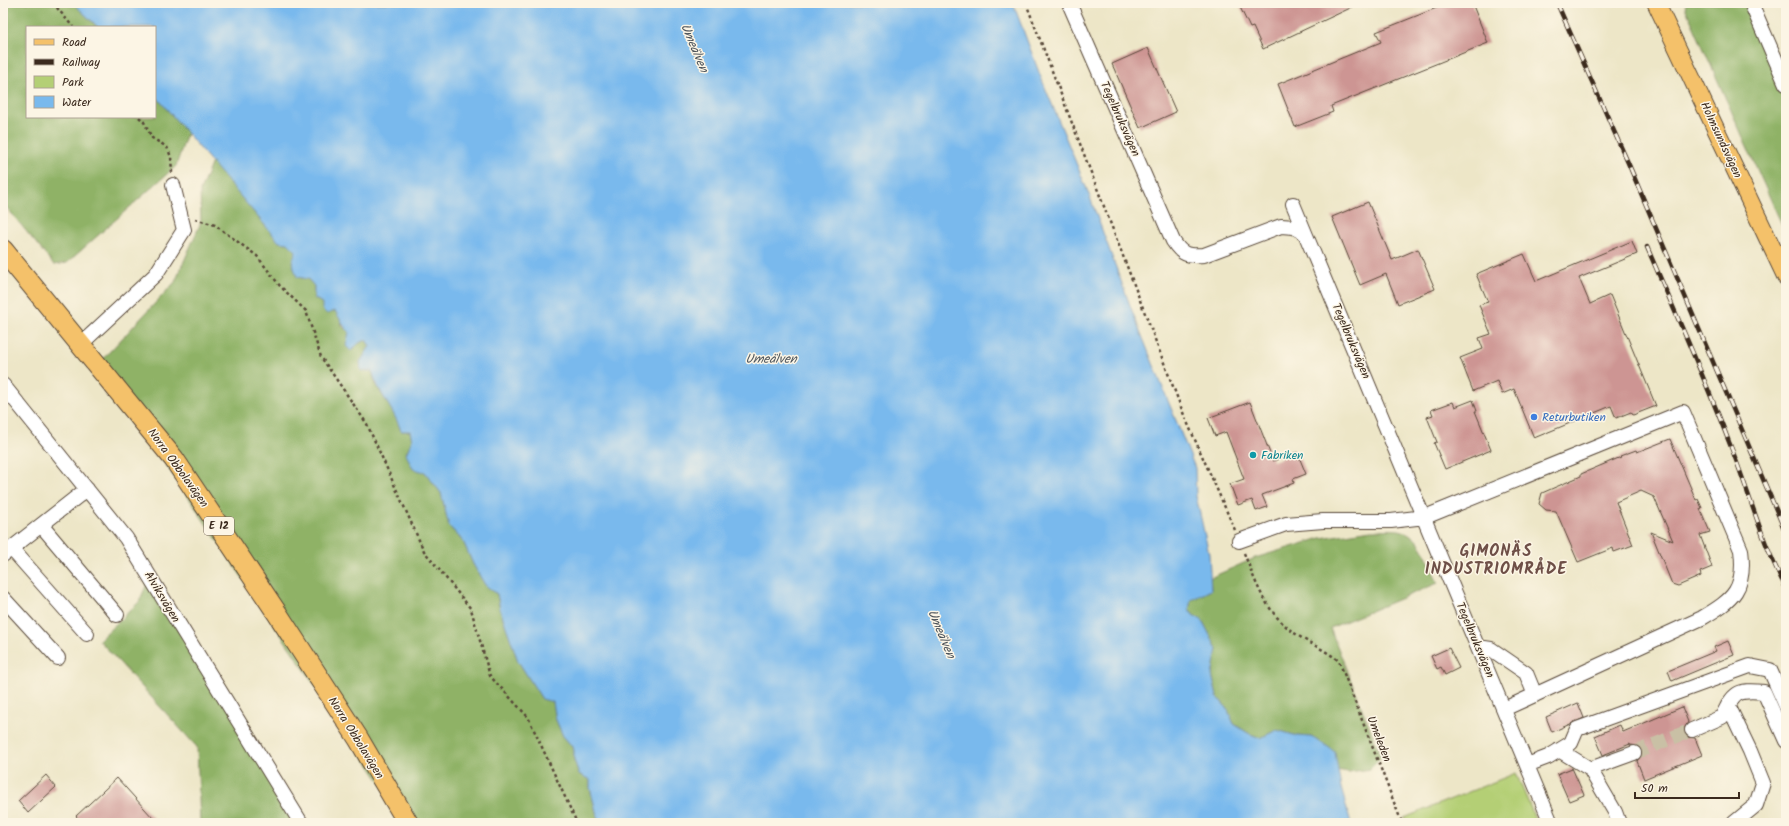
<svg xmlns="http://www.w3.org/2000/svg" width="1789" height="826" font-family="Kalam,sans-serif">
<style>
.green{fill:#b4cf75;stroke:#787c4a}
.forest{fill:#8fb266;stroke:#656e42}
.water{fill:#79b9ed;stroke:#5a7286}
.building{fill:#cd9593}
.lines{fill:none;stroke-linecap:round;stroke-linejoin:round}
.minor-tunnel{stroke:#c9c0a5;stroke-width:14;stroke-dasharray:14 7;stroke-linecap:butt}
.minor-casing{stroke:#564637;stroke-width:16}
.major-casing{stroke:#564637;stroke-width:19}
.highway-casing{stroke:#564637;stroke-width:22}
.path{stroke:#564637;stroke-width:2.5;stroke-dasharray:3 3;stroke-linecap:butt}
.minor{stroke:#fff;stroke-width:14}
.major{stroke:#f4c16a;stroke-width:17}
.highway{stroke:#f4c16a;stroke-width:20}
.rail-casing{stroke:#3b2a1e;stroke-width:4.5}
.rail{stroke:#fcf5e5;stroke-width:3;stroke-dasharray:9;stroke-linecap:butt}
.shop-dot{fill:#3f7fe0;stroke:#fcf5e5;stroke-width:1.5}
.culture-dot{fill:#0f9aa8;stroke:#fcf5e5;stroke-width:1.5}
.labels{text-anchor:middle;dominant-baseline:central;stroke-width:3;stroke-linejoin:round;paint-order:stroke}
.shield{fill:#fcf5e5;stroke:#75675a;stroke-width:1}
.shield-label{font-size:11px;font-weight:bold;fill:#3b2a1e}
.street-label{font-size:12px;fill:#3b2a1e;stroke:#fcf5e5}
.shop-label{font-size:12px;fill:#366cbe;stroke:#fcf5e5;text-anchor:start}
.culture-label{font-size:12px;fill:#0d838f;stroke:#fcf5e5;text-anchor:start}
.water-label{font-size:13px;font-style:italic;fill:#4e555c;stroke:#fcf5e5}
.district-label{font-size:16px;font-weight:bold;letter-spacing:1px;fill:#6e4f47;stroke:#fcf5e5}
</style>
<rect width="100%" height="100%" fill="#fcf5e5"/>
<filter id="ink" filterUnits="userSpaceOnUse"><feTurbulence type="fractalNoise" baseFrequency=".025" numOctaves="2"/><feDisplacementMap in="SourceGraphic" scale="8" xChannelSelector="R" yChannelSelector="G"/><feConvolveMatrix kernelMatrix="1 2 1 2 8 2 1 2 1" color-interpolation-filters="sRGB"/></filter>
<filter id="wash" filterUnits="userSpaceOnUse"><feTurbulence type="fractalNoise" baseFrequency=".012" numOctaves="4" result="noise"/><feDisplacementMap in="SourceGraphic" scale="16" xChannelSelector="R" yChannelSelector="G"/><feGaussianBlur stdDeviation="0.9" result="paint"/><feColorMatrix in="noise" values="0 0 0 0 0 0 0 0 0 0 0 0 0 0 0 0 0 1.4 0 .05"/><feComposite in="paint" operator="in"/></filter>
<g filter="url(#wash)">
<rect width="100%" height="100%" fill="#ede6c7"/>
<path class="green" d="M1516 773 1537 823H1406L1404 818Z"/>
<path class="forest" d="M3 3H73L98 27H27V117H155V95L187 133 176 166 67 263 54 265 3 203Z
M1687 3H1745L1786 98V234L1685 7Z
M212 162 279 242 288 243 296 251 297 277 308 279 314 286V298L335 311 340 318 342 326 349 332 351 350 359 343 366 340 370 346 361 362 372 371 376 385 396 417 401 431H410L412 440 406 454 425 472 441 493 449 526 463 541 473 564 485 585 497 594 500 609 518 661 542 699 553 701 556 720 563 736 570 744 574 751V760L579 774 590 780V788L599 823H408L98 364 175 282 201 222 200 191Z
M1371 530C1380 530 1390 529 1399 530 1422 534 1429 564 1438 583L1330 628 1381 757 1370 769 1349 772 1336 770 1334 752 1311 737 1297 736 1277 730 1260 738 1248 733 1234 724 1227 708 1217 697 1212 675 1217 649 1202 620 1193 615 1189 609 1191 600 1211 590 1210 578 1255 558 1321 538Z
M150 577 301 823H200L197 747 99 640 139 602Z"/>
<path class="water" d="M73 3H1013L1040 75 1088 192 1134 316 1195 468 1196 496 1209 554 1211 590 1191 600 1189 609 1193 615 1202 620 1217 649 1212 675 1217 697 1227 708 1234 724 1248 733 1260 738 1277 730 1297 736 1311 737 1324 744 1335 752 1341 788 1351 823H599L590 788V780L579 774 574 760V750L570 744 563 736 556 720 553 702 542 699 518 661 500 609 497 594 485 585 473 564 463 541 449 526 441 493 425 472 413 469 406 454 412 440 410 431H401C394 409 378 393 372 371H361L360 362 370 346 366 340 359 343 351 351 346 346 349 332C342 325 340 318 335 311L327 314 322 309V303L314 298V286L308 279 297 277 292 262 296 251 288 243 279 242 155 95V27H98Z"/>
<g id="blocks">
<path class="building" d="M1238 3H1361L1263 49 1253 27 1250 28Z
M1438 3H1472L1488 43 1331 106 1333 112 1295 127 1278 84 1381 42 1376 32 1439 7Z
M1148 48 1176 112 1140 128 1112 64Z
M1368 202 1392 260 1418 249 1435 289 1398 304 1386 274 1360 285 1332 217Z
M1632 241 1637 254 1579 278 1590 304 1610 295 1656 406 1633 415 1631 412 1616 418 1611 406 1534 438 1514 389 1502 394 1497 381 1473 391 1460 358 1483 349 1479 338 1491 334 1479 305 1488 302 1476 274 1524 254 1536 281Z
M1473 400 1477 411H1475L1491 450 1445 469 1434 443 1437 442 1427 417 1433 415 1431 410 1453 402 1455 407Z
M1250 402 1273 461 1297 452 1306 474 1293 479 1294 483 1262 495 1267 507 1256 511 1252 500 1238 505 1230 484 1244 479 1226 432 1215 436 1208 418Z
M1670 439 1696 500 1698 499 1702 508 1700 509 1710 532 1700 535 1712 567 1700 572 1701 576 1678 586 1672 584 1651 532 1673 541 1654 497 1641 491 1616 502 1633 545 1614 552 1613 548 1578 562 1556 511 1546 510 1539 504 1542 493 1581 476V474L1621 457 1620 456 1636 450 1637 452Z
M1728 641 1734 655 1672 681 1668 671 1716 651 1714 647Z
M1449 648 1459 668 1445 675 1441 667 1437 669 1431 656Z
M1578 703 1584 718 1552 732 1546 717Z
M1682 707 1688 722 1684 729V733L1687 737 1695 738 1702 755 1644 779 1637 761 1642 754 1639 746 1630 745V744L1603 755 1595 736 1620 725 1623 732Z
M1572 768 1584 795 1569 801 1557 774Z
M46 775 56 787 28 813 18 801Z
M117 778 153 818 147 823H83L76 816Z"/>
</g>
</g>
<g filter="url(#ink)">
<use href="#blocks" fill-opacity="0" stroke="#564637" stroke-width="1"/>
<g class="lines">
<path class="minor-tunnel" d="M1634 753 1692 730"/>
<g class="minor-casing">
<path id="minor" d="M1069 3 1173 241C1182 255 1187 256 1204 255L1281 226 1294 227 1305 233 1551 823
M1751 3 1786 84
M1293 204 1305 233
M81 344 156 274 184 230 173 185
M3 385 126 538 301 823
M41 525 117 615
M1239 541 1286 524 1323 521H1391L1425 517 1683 412 1741 550C1746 589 1734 599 1702 618L1504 709
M11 548 87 634
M3 555 87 489
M3 598 58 658
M1478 647 1491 649 1526 673 1535 695
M1728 705 1750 751 1763 783 1756 805 1734 823
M1692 730 1722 717C1734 693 1736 689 1764 692L1786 741
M1559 750 1590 769 1634 753
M1527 765 1548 757 1571 743 1577 729 1750 666 1770 670 1786 706
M1590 769 1615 812 1619 823"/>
</g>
<g class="major-casing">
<path id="major" d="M1656 3 1786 277"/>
</g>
<g class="highway-casing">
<path id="highway" d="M3 250 174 459 277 613 358 738 408 823"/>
</g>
<path class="path" d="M53 3 73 27
M1026 3 1184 415 1235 530
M139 117 144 122 152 138 167 147 171 157 172 173
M195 219 215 225 257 256 280 286 306 311 321 357 367 424 424 551 471 609 490 676 528 717 577 823
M1244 553C1259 591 1268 618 1305 640 1317 647 1328 652 1339 661L1402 823"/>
<use href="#minor" class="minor"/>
<use href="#major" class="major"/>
<use href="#highway" class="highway"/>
<g class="rail-casing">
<path id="rail" d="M1557 3 1629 165 1786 533
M1647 247C1675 312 1704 376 1729 442 1749 491 1761 541 1786 588"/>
</g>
<use href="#rail" class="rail"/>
</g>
</g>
<circle class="shop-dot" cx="1534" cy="417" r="4"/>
<circle class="culture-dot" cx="1253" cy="455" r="4"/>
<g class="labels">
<rect class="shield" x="204" y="517" width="30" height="18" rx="3"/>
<g class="shield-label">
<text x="219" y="526">E 12</text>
</g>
<g class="street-label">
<text transform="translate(1120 119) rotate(66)">Tegelbruksvägen</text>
<text transform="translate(1721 140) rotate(65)">Holmsundsvägen</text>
<text transform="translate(1351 341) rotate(67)">Tegelbruksvägen</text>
<text transform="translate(178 468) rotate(54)">Norra Obbolavägen</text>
<text transform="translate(162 597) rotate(59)">Alviksvägen</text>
<text transform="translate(1475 640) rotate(67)">Tegelbruksvägen</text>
<text transform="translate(356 738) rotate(58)">Norra Obbolavägen</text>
<text transform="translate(1379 739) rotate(69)">Umeleden</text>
</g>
<g class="shop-label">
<text x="1542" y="417">Returbutiken</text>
</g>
<g class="culture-label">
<text x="1261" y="455">Fabriken</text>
</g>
<g class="water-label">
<text transform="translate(694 48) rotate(67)">Umeälven</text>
<text x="771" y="359">Umeälven</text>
<text transform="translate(941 634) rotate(67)">Umeälven</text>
</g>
<g class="district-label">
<text x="1496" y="551">GIMONÄS<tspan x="1496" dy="18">INDUSTRIOMRÅDE</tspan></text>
</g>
</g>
<rect width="1789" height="826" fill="none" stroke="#fcf5e5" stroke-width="16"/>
<rect x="26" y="26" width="130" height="92" fill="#fcf5e5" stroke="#afa495"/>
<rect x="34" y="39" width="20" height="6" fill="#f4c16a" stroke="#afa495"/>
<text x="62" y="46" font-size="12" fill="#3b2a1e">Road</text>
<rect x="34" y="59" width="20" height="6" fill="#3b2a1e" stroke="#afa495"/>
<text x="62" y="66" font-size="12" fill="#3b2a1e">Railway</text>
<rect x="34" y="76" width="20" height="12" fill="#b4cf75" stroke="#afa495"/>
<text x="62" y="86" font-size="12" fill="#3b2a1e">Park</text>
<rect x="34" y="96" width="20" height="12" fill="#79b9ed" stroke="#afa495"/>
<text x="62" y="106" font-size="12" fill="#3b2a1e">Water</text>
<path d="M1635 792v6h104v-6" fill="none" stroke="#3b2a1e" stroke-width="2"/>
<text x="1641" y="792" font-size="12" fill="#3b2a1e" stroke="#fcf5e5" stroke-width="3" paint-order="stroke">50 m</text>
</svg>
